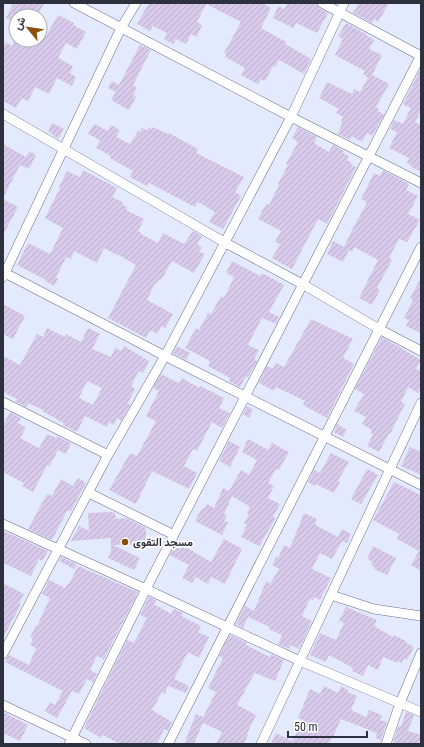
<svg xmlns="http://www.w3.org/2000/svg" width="424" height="747" font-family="'Roboto Condensed',Vazirmatn,sans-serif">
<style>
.building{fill:url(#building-hatch);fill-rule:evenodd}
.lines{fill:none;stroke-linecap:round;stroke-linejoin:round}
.street-casing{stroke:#676e8c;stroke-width:10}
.street{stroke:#fff;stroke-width:9}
.poi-dot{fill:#8a500a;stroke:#fff;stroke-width:1.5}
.labels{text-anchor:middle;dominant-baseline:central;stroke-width:3.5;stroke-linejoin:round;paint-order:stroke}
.poi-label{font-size:11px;font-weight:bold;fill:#2d303d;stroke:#fff;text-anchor:start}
</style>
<defs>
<pattern id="building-hatch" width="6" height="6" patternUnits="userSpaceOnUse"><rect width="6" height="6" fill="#d8caeb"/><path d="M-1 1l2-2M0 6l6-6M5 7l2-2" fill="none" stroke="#baaeca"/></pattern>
</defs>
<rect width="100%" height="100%" fill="#e4eafe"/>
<path class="building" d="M13 3H44L39 13 38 12 36 16H16V23L6 18Z
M149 3H262L271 8 261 28 286 42 285 44 311 59 304 74 279 60 275 67 273 66 265 81 261 79 258 84 241 75 245 68 225 57 227 54 224 53 241 22 206 4 197 22 202 25 197 37 191 34 186 44 176 39 173 44 164 39 167 33 153 26 150 31 137 24Z
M288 3H316L319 8 328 13 317 33 296 23 293 28 273 18 278 6 284 9Z
M359 3H389L378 22 374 19 372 23 353 13Z
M58 15 74 23 73 25 86 32 77 49 66 43 58 58 73 66 70 73 76 77 72 86 57 78 49 94 35 87 28 101 22 98 16 108 3 101V47L6 42 12 46 15 40 43 41Z
M346 23 366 34V35L374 40 369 49 382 55 372 75 389 84 376 107 379 109 378 111 384 115 372 136 367 133 362 142 352 136 350 140 338 134 342 123 341 122 343 117 336 113 339 109 319 98 327 82 352 94 354 89 360 92 368 78 363 74 365 71 335 55 343 39 338 36Z
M140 45 151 50 133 85 137 88 133 95 136 97 129 110 111 100 116 92 108 88 112 81 119 85Z
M421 68V111L415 122 421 125V172L411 167 412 166 407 163 409 158 389 148 397 132 390 129 394 120 403 124 411 108 403 104Z
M52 123 64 129 58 139 48 131Z
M94 124 108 131 111 125 120 130 116 137 130 144 138 131 140 132 142 128 147 130 149 127 152 129 153 127 168 134 169 133 198 149 196 153 244 177 235 192 241 196 223 229 209 222 215 212 198 202 195 207 149 183 147 186 130 177 133 171 110 158 111 156 96 148 100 140 88 134Z
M298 127 317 137 314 143 329 152 333 145 344 151 343 153 349 156 347 160 352 163 351 165 356 167 327 224 318 219 292 269 272 258 280 244 275 242 281 231 258 219 266 204 269 205 279 185 278 184 288 165 286 164 298 142 292 138Z
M3 144 26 157 29 151 36 155 29 169 20 165 3 198Z
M83 170 117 188 112 197 121 201 123 205 127 207 126 210 144 219 138 231 141 233V234L158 243 163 233 184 244 193 231 202 236 197 244 202 247 199 252 205 254 194 273 172 261 161 280 160 279 155 284 147 300 173 314 165 328 162 326 157 334 150 330 146 338 108 318 136 265 117 254V255L104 248 97 263 74 251 71 259 66 257 56 278 58 279 54 286 45 281 46 280 17 265 28 243 50 254 63 228 45 218 60 188 59 187 67 171 80 177Z
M383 170 409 184 406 190 418 196 408 214 420 220 407 242 399 239 389 258 392 260 377 288 380 290 372 305 359 298 378 260 354 247 352 252 349 250 343 262 327 254 333 241 344 247 358 218H359L367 202 361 199 374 173 380 176Z
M3 199 18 207 3 235Z
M232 261 260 276 262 273 284 285 269 312 279 317 276 324 262 318 248 345 259 350 254 359 257 361 248 377 246 376 240 387 229 381 230 378 208 366 210 361 185 348 196 328 199 330 208 313 211 314 221 296 224 298 234 277 226 273Z
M421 278V333L406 326 409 320 404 318 413 300 410 298Z
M3 304 25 316 13 339 3 334Z
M311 319 353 339 343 358 354 364 327 418 303 405 305 401 276 387 274 391 259 383 267 366 273 369 276 363 284 367Z
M47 328 65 337 66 334 81 342 88 328 100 334 92 349 111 357 115 348 121 351 124 346 149 361 143 373 139 371 131 386 135 389 128 403 130 405 121 421 117 418 114 425 109 422 107 427 85 416 77 432 63 425 64 423 42 411 43 410 28 403 26 407 15 401 17 399 3 392V356L20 365 37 334 43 337ZM87 381 102 388 93 405 79 398Z
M382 337 421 360 416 369 421 371V386L418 393 408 387 401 402 405 404 390 434 389 433 379 452 367 446 373 434 371 433 372 430 362 424 366 417 354 411 364 394 355 389Z
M177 346 190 353 186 360 173 353Z
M161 374 179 383 182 378 199 388 200 386 224 398 219 408 230 413 222 428 212 422 197 451 193 449 184 466 197 473 189 489 152 471 136 504 109 490 130 453 137 456 156 421 146 416 159 391 153 388Z
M247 406 253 410 249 418 243 414Z
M10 412 21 418 18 423 26 428 20 438 39 448 47 434 56 438 57 436 71 443 66 454 58 450 49 467 47 465 33 492 22 486 24 483 3 472V425Z
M337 424 347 430 343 437 334 432Z
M248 439 268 450 272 443 289 452 279 470 276 469 268 483 274 486 268 498 280 504 273 517 276 518 259 546 241 537 247 525 244 523 249 514 247 513 250 507 232 496 224 514 227 515 224 521 228 522 222 535 195 521 202 508 204 509 207 504 214 508 223 488 229 491 241 470 249 475 257 460 242 452Z
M229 441 240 447 230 467 219 461Z
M410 447 421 452V475L401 466Z
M331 453 349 462 338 481 340 482 334 493 316 484 315 486 308 482 314 470 320 473Z
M367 469 378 475 361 504 351 499Z
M78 478 86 483 71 511H67L52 540 28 529 47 494 52 496 61 479 73 486Z
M394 482 421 495V571L411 565 419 551 397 539 399 534 373 520Z
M113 512 115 513 116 519 126 518 146 528V544L113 545 140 558 134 570 108 558 111 551V538L71 541 79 526 89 531 88 513Z
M304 513 317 519 315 524 319 527 338 537 342 529 351 534 347 543 342 541 332 559 320 553 312 569 331 578 320 600 314 597 313 600 310 599 302 616 312 621 299 649 290 645 289 649 278 644 282 635 269 629 270 627 248 617 243 628 236 624 245 606 254 611 266 581 270 584 279 569 272 565 276 557 278 558 284 545 290 548Z
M3 531 48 551 42 561 39 559 31 576 3 563Z
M224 539 242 549 225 584 211 577 208 584 196 577 192 583 182 578 189 565 170 555 177 542 211 562Z
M373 546 396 558 387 575 374 569 375 567 371 566 373 562 367 559Z
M61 557 77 564 74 569 59 561Z
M78 566 138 592 104 659 97 656 90 670 97 674 93 682 87 679 79 694 72 691 57 718 45 711 50 702 55 705 63 691 5 662 9 655 29 665 36 648 30 645 33 638 30 637 36 625 37 626 50 598 42 594 49 580 65 588 68 583 69 584Z
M3 583 24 594 19 603 21 604 3 638Z
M149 597 156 600 154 604 171 614 174 609 183 613 181 616 201 626 198 632 209 637 199 658 188 652 174 679 189 686 186 693 168 686 165 694 162 692 152 710 172 722 168 731 164 729 157 744H120L103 735 101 738 84 728 127 640 134 643 147 618 140 615Z
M346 607 377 620 374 626 393 637 394 635 406 641 405 642 414 647 407 660 404 658 402 663 399 661 398 663 383 657 378 670 368 665 363 676 352 671 353 668 329 655 326 662 310 655 320 633 336 640 344 623 339 621Z
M230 635 247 643 246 645 270 657 271 654 284 660 275 681 255 673 254 674 237 705 256 715 247 734 248 735 244 744H216L222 732 203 723 194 744H184L196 714 203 717 216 692 208 688 223 658 219 656Z
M324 686 338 693 341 686 348 690 347 692 357 696 351 710 366 717 369 710 382 715 380 720 387 722 381 740 375 738 377 733 341 719 332 739H331L328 744H271L276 733 292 741 303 720 298 718 310 689 320 694Z
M3 712 28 725 20 741 3 733Z
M406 712 414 715 408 731 421 735 419 744 393 743 398 726 401 727Z"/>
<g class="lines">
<g class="street-casing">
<path id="street" d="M74 3 291 117 421 183
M322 3 421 56
M3 114 224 242 304 285 379 329 421 351
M3 272 165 356 421 485
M3 277 121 28 136 3
M3 402 108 455
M89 493 174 535
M3 524 146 589 300 661 421 712
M331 595 374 609 421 616
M3 654 108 455 165 356 291 117 344 3
M3 705 86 744
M69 744 146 589 421 55
M168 744 421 247
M261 744 421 403
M386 744 400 703 421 653"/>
</g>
<use href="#street" class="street"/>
</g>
<circle class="poi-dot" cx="125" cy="542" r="4"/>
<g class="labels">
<g class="poi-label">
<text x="133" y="542">مسجد التقوى</text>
</g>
</g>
<rect width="424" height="747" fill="none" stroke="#2d303d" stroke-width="8"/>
<g transform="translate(28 28) rotate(299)"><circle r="19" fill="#ffffff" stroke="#abacb1"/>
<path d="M0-3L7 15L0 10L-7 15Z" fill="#8a500a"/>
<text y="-6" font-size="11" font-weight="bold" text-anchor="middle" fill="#2d303d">ش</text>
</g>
<path d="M288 731v6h79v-6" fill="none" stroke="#2d303d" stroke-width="2"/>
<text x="294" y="731" font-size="12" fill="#2d303d" stroke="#ffffff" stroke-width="3" paint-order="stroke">50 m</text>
</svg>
